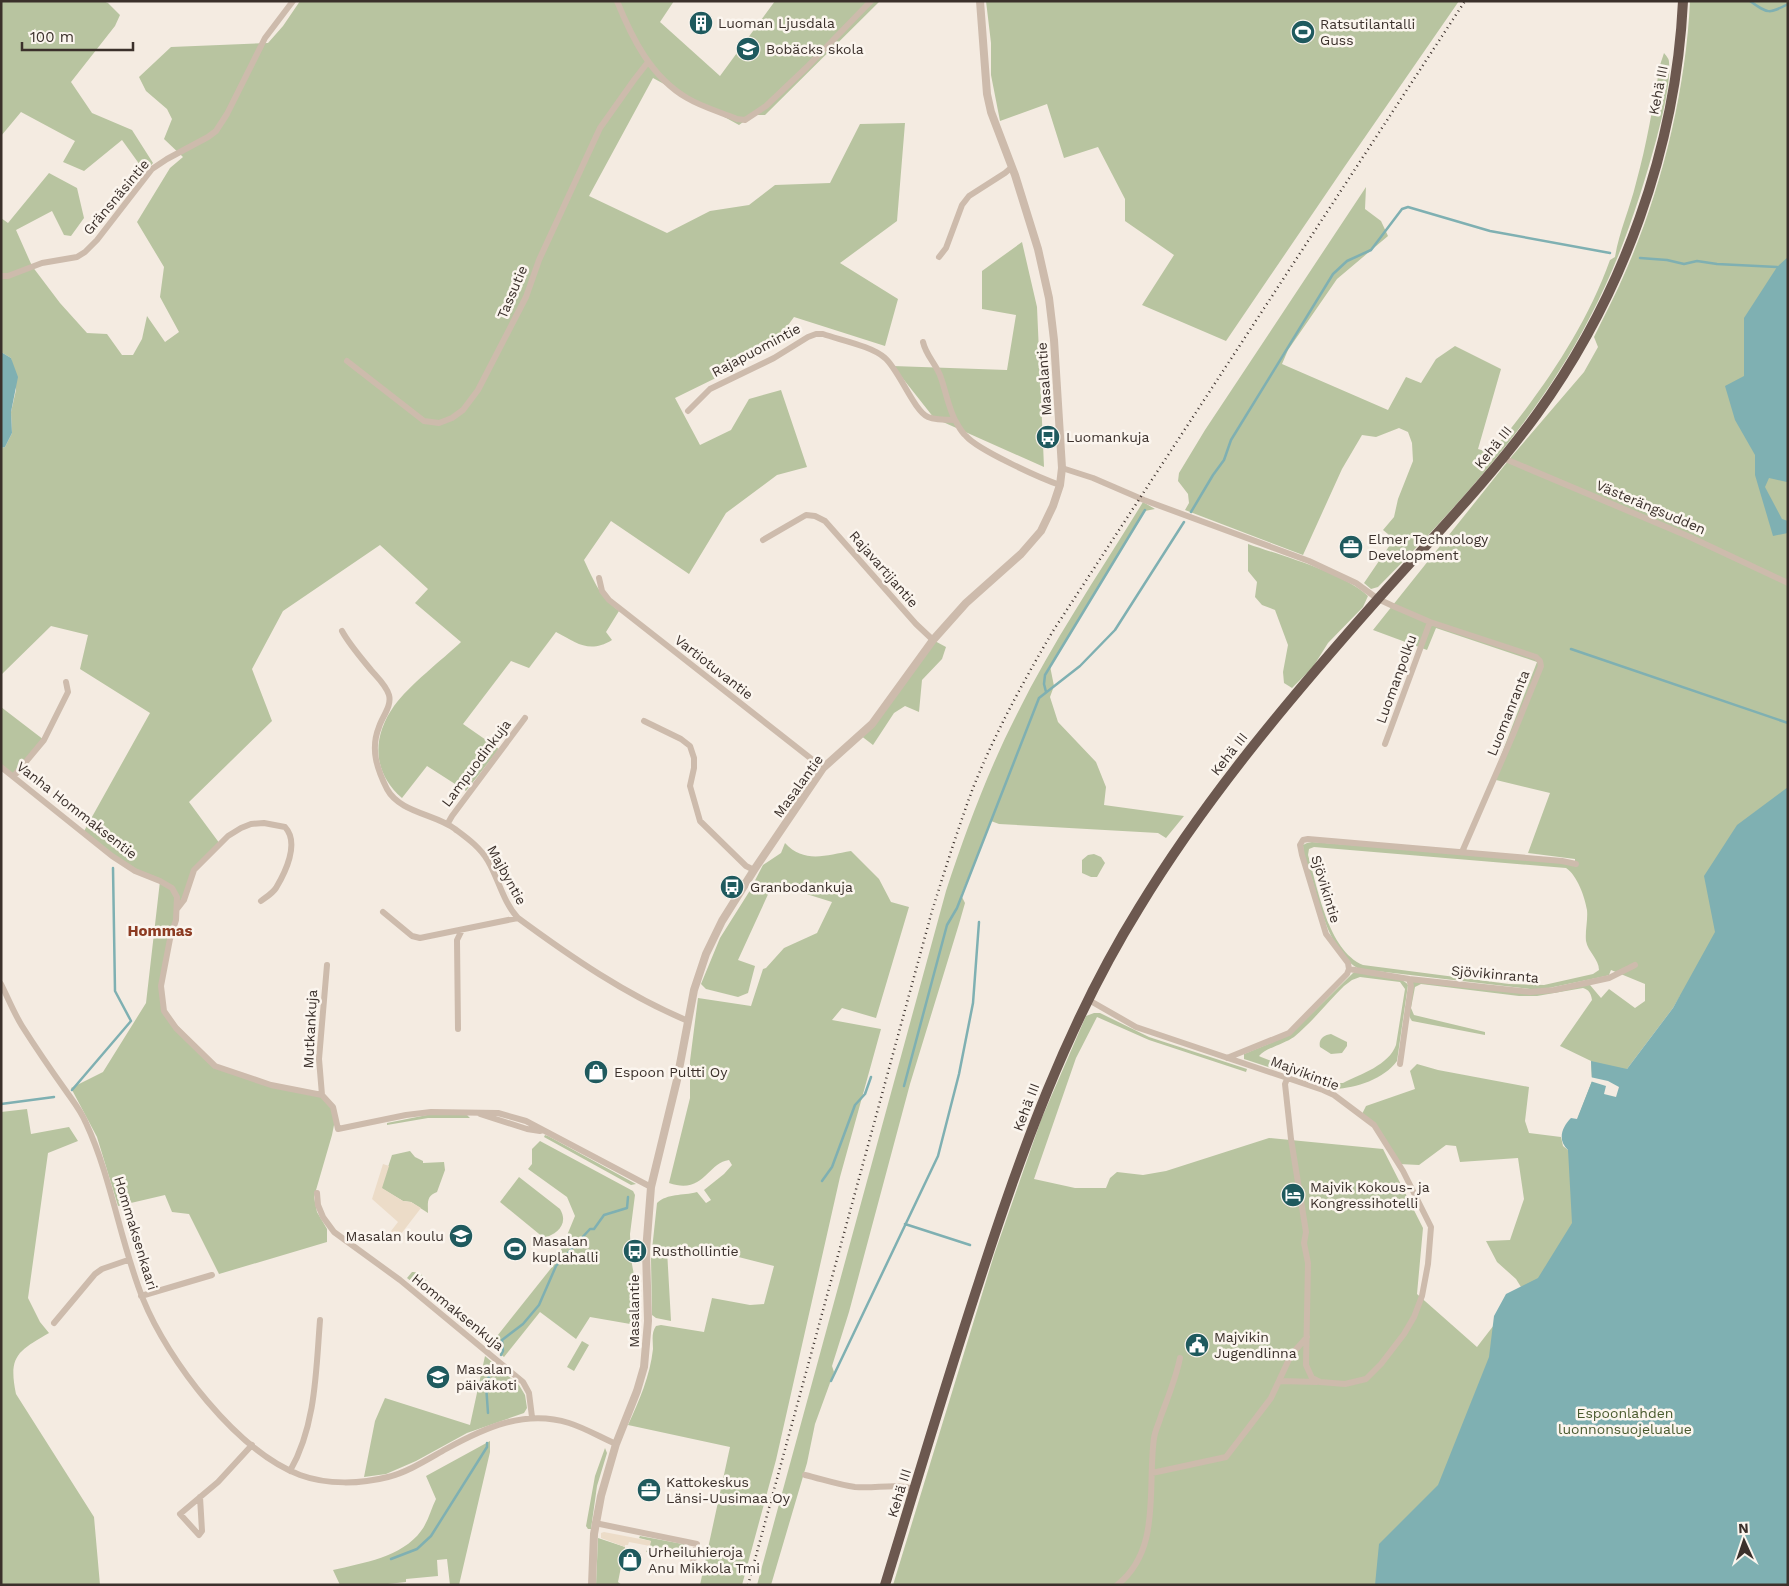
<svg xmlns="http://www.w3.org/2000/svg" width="1789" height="1586" font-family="'Work Sans',sans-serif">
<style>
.green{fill:#b8c4a0;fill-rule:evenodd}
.plaza{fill:#ecdcc8}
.water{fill:#7fb0b2}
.pier{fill:#f4ebe1}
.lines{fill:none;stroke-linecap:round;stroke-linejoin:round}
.stream{stroke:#7fb0b2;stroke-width:2.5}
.minor{stroke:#cdbbac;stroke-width:6}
.tertiary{stroke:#cdbbac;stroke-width:8}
.trunk{stroke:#6c584f;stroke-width:10}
.rail{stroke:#3b302b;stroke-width:2.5;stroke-dasharray:1 4;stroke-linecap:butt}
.labels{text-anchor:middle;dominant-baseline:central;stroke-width:5;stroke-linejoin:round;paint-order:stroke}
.poi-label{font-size:14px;fill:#3b302b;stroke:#fbf5ee;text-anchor:start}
.street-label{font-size:14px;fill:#3b302b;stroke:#fbf5ee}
.park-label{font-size:14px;fill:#4a5a2e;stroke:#fbf5ee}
.neighbourhood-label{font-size:15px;font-weight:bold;fill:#8c3b22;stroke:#fbf5ee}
</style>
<rect width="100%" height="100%" fill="#f4ebe1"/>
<path class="green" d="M1 1H103L108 3 120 15 115 26 71 82 92 113 132 130 153 163 145 172 122 140 84 171 63 162 75 141 21 112 1 136Z
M300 1H674L660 22 720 76 775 1H880L765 115H753L739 125 653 78 589 196 667 233 710 211 749 205 775 185 830 183 860 124 905 123 897 221 840 263 898 299 885 346 794 317 772 347 726 373 675 398 700 445 731 430 749 399 781 390 807 467 777 475 726 513 689 574 611 521 584 560C595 583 599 595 619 611L606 632 612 640C589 654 577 643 556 632L529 668 511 661 463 724 499 749 466 791 427 766 402 798C372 772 372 737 394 706 409 685 442 660 461 642L415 603 428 589 380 545 283 611 252 669 272 721 189 802 220 844 194 870 177 910 161 986 164 1011 215 1066 271 1085 322 1095 333 1107 335 1120 332 1135 314 1197 317 1212 327 1229V1242L219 1274 189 1214 172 1212 165 1195 118 1206 97 1137 71 1088 103 1072 146 1003 160 881 135 871 83 833 150 713 80 669 88 635 51 626 1 675V448L5 447 12 433 11 412 16 390 11 358 1 352V218L8 223 49 173 77 188 84 218 71 236 64 235 52 211 16 230 32 266 60 303 87 333 107 334 122 355H133L142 339 147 316 165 342 179 332 160 297 164 267 137 222 170 168 183 157 164 139 172 119 167 109 146 91 139 77 171 47 268 43 283 26Z
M986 1H1459L1345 166 1226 341 1142 305 1174 255 1125 221V199L1098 147 1064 158 1047 104 1000 121 991 75V43Z
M1690 1H1788V1585H893L994 1255 1041 1120 1086 1016 1094 1013H1100L1149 1037 1247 1069 1246 1072 1149 1040 1097 1017 1076 1058 1034 1179 1075 1188H1106L1110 1178 1117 1172 1143 1175 1166 1171 1269 1138 1383 1149 1423 1228 1417 1294 1477 1347 1524 1286 1521 1287 1516 1279 1497 1262 1486 1241 1510 1240 1524 1199 1518 1158 1460 1162 1456 1146 1446 1145 1419 1165 1399 1164 1374 1125 1361 1116 1366 1106 1415 1089 1410 1071 1417 1064 1438 1070 1529 1087 1525 1121 1529 1133 1561 1137 1563 1146 1568 1150H1587L1593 1130 1577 1126V1120L1592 1081 1591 1061 1560 1046 1592 1000C1591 993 1589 990 1583 988L1537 996H1519L1421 984 1415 987 1411 1008 1414 1015 1485 1032V1035L1412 1021C1403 1010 1415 993 1411 981L1535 994 1554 991 1587 984 1590 985 1601 998 1609 989 1635 1008 1645 1001V984L1611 970 1609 975 1606 976 1544 989H1530L1359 969C1331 954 1320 907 1312 879 1308 868 1303 857 1303 845L1307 843 1312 842 1556 861 1575 866V859L1528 853 1550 793 1492 779 1537 662 1436 628 1427 650 1373 630 1512 456 1584 372 1598 347 1594 337C1605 314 1617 292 1627 268 1662 188 1686 89 1690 1ZM1314 847 1566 868C1577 875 1585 897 1587 910 1588 920 1585 931 1586 941 1588 952 1599 959 1599 970L1593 974 1544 985 1509 984 1363 965C1328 950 1318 889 1308 855L1309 849ZM1680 996H1681C1681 1004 1678 1010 1671 1013L1628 1072 1627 1069 1673 1008Z
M1664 53C1666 56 1669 58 1669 62 1671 82 1662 118 1657 137 1640 199 1620 260 1590 317 1538 419 1458 506 1378 587L1371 589 1364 583 1394 539 1383 530 1394 517 1398 499 1413 461 1412 443 1408 432 1399 428 1376 437 1362 435 1342 469 1303 555 1185 510 1189 503 1188 494 1178 481 1179 473 1205 430 1366 187 1365 209 1381 221 1388 236 1337 279 1288 350 1282 364 1388 410 1406 377 1421 383 1436 359 1455 346 1501 369 1478 449 1491 453C1539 395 1584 332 1610 260L1615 257C1619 232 1630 208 1636 183 1647 144 1653 105 1660 65Z
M1022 242 1037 307 1044 467 934 418 893 366 1007 370 1016 315 982 309V271Z
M1143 502 1155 509 1145 511 1050 666 1054 686 1050 697 1058 722 1096 762 1106 787 1104 805 1184 816 1166 838 1158 833 999 824 991 821 961 895 965 903 959 924 910 1084 849 1312 832 1366 834 1372 815 1424 807 1463 771 1585H757L946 891C966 830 988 771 1017 714 1053 641 1100 572 1143 502Z
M1248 544C1282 556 1342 572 1368 596L1363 607 1328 643 1313 667 1292 688 1284 683 1283 672 1288 645 1275 610 1262 605 1255 597 1257 582 1248 571Z
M933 640 946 647 942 659 922 680 919 712 905 706 894 713 873 745 860 735Z
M1 707 44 740 14 776 1 766Z
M785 843C804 864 827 855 851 851L879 879 891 902 909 907 876 1018 842 1008 832 1020 881 1029 840 1177 776 1460 742 1585H700L730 1447 628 1425C639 1401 650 1376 653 1349 653 1341 651 1333 656 1326L661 1325 704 1332 712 1298 750 1305 764 1304 774 1266 703 1248 667 1250 671 1321 656 1318 652 1315 651 1259 657 1203C668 1193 682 1196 697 1192L706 1203 711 1200 704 1190 724 1174 732 1165 729 1160C707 1163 704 1195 669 1183L690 1098V1061L698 998 751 1006 763 969 766 968 784 948 817 933 832 902 784 887 770 890 738 960 755 966 748 993 738 997 706 989 701 984 720 938 749 892 763 865 781 853Z
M1094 854 1101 857 1105 863 1097 877H1091L1082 873V860L1088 855Z
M1353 973C1364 972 1402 975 1408 985L1397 1061C1384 1079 1356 1088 1335 1089L1244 1059V1054L1290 1035ZM1360 977 1400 982 1405 989 1396 1045C1389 1065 1361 1074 1343 1083H1330L1261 1057 1259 1056C1266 1048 1284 1044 1294 1037 1311 1023 1328 1002 1344 986L1352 980Z
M1331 1034 1347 1042V1046L1342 1053 1331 1054 1320 1047C1318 1039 1324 1035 1331 1034Z
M27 1109 31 1134 69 1127 78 1141 48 1153 28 1298 40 1322 49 1333C18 1351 8 1356 16 1394L94 1517 100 1585H1V1112Z
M427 1115H467L470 1118H428L387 1125V1123Z
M545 1135 548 1136 636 1184 631 1185 544 1137Z
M540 1141 633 1191 635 1195 630 1234 631 1259 634 1275 636 1325 590 1317 576 1339 540 1312 504 1357 490 1345 556 1262 575 1216 567 1197 528 1169 532 1164V1149Z
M410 1151 415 1157 423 1161V1163L444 1162 445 1170 437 1192C426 1196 428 1203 428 1213L411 1202 403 1201 381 1188 392 1155Z
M519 1177 560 1209C569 1224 557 1234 544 1238L500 1202Z
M412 1272C425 1271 429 1284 430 1296L407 1278Z
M582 1341 589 1345 574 1371 567 1367Z
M485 1356 519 1385 525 1395 527 1408 524 1413 467 1433 416 1461 386 1474 364 1477 375 1421 385 1398 470 1425Z
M490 1441V1452L459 1585H450L447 1559 437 1560 438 1576 406 1579V1582L379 1585H340L333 1570C363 1563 402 1557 421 1531 428 1522 431 1509 436 1499L426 1476Z
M605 1448 607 1453 597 1486 591 1529H588L586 1526 595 1476Z
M640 1536 688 1545 686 1554 654 1548 653 1553 646 1552 651 1541 639 1538Z
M598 1538 625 1547 618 1582 622 1585H596Z"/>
<path class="plaza" d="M383 1164 389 1166 382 1188 403 1201 411 1202 421 1208 401 1234 398 1232 395 1235 391 1231 398 1222 372 1199Z
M604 1532 651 1541 650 1546 629 1542 628 1545H625V1547L601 1538V1533Z"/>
<path class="water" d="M1788 257V484L1787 482 1769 478 1765 487 1782 519 1788 521V533L1773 536 1755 475V455L1735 420 1725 386 1744 376V318L1777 267Z
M1 352 11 358 18 377 11 412 12 433 5 447 1 448Z
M1788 787V1585H1375L1379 1544 1438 1485 1489 1357 1494 1316 1506 1294 1538 1278 1572 1223 1568 1150C1557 1140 1562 1127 1571 1118L1577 1119 1592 1081 1591 1061 1627 1069 1673 1008 1715 932 1704 876 1737 825Z"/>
<path class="pier" d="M1590 1077 1608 1081 1619 1087 1616 1097 1604 1094 1606 1086 1590 1081Z"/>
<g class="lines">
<path class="stream" d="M1750 1C1768 14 1769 14 1788 4
M1640 258 1667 260 1684 264 1697 261 1717 264 1777 267
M1191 512 1213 475 1224 460 1231 440 1333 274 1347 261 1371 250 1402 209 1408 207 1490 231 1610 253
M1571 649 1788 723
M1046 692 1044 684 1045 675 1145 510
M904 1086 947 925 957 908 1039 698 1080 666 1115 630 1184 522
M72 1090 131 1021 115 991 113 868
M1 1104 54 1097
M822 1181 832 1167 855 1105 865 1094 871 1077
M905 1224 970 1245
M501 1355 503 1351 502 1340 523 1324 539 1305 556 1266 590 1229H594L604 1215 627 1208 628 1197
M831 1381 938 1156 959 1074 973 1003 979 922
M488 1413 486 1385 493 1365
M391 1559 417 1549 431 1536 487 1447V1443"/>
<path class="minor" d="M617 1C632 38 651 77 687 98 702 107 720 112 737 119L745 120 766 106 807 67 871 1
M939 257 946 248 962 205 969 196 1005 173 1012 167
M1 276H8L42 263 77 257 85 252 97 240 152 169 167 159 208 137 216 131 227 114 265 38 293 1
M923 342C926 356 937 365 941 378 946 392 948 406 955 420
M347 361 424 421 439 423 452 418 463 410 478 390 526 297 539 260 600 128 634 80 648 62
M688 411 710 389 774 358 808 337 816 334H823C840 340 872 346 885 358 899 370 914 411 928 417 935 420 947 420 955 420 958 425 961 432 966 436 978 450 1040 478 1060 485
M1503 458 1690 537 1788 583
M1062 468 1093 478 1144 500 1309 561 1356 583 1378 599 1393 606 1430 622 1536 657 1540 661 1541 666 1512 737 1462 852
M763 540 806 515 815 516 825 521 916 624 933 640
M599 578 602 591 609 600 823 768
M342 631C349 644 362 659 371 670 378 678 386 685 389 695 392 706 382 717 379 727 370 749 377 769 387 789 400 813 436 814 455 829 467 838 480 847 488 861 499 880 503 902 518 918 571 957 626 995 688 1021
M644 721 681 739 690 746 694 758V768L690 786 700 821 746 866 754 870
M1385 744 1430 622
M1 767 112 856 135 871 160 881 172 888 177 897 176 920 170 939 161 986 164 1011 176 1028 215 1066 271 1085 322 1095 333 1107 338 1129 406 1115 431 1112 498 1113 526 1121 651 1187
M14 776 44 740 68 692 66 682
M448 823 452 816 525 718
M177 909 184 900 194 870 228 836 241 828 251 824 264 823 285 827C300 843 285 873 276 888 272 894 266 897 261 901
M383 912 412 936 420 938 518 918
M1349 969 1409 979 1411 986 1400 1064
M1409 979 1530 992 1554 990 1609 978 1635 965
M1 984C8 998 14 1013 22 1026 36 1048 51 1070 66 1091 73 1101 81 1111 86 1123 112 1179 120 1242 143 1299 168 1361 237 1451 300 1475 327 1485 361 1484 388 1477 408 1472 428 1459 446 1449 484 1428 525 1409 569 1423 585 1428 600 1437 616 1444
M1087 999 1136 1027 1323 1090 1334 1095 1374 1125 1403 1171 1431 1227 1428 1264 1422 1296 1414 1317 1404 1334 1381 1364 1366 1379 1345 1384 1320 1382 1312 1378 1306 1365 1308 1263 1304 1243 1306 1232 1291 1139 1285 1084 1287 1079
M458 1029 457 940 462 930
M1227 1058 1289 1033 1347 974 1349 969 1348 963 1326 934 1302 855 1300 845 1303 840 1308 839 1562 861 1576 864
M322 1095 319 1059 327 965
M480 1114 527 1129 540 1131
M317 1193 318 1205 323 1217 334 1232 400 1280 523 1382 529 1393 532 1417
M141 1296 212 1275
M54 1323 95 1274 102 1269 128 1260
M1280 1381 1317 1382
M290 1471C316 1426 316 1370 320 1320
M1152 1473 1226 1457 1271 1398 1291 1355 1307 1337
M805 1475C822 1479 839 1485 855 1487 876 1489 894 1483 914 1489
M200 1497 202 1531 199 1535 180 1514 218 1482 252 1445
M595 1523 697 1544 692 1567
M1117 1585C1162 1550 1147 1487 1154 1438 1155 1431 1159 1423 1161 1416 1168 1397 1176 1378 1180 1358"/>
<path class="tertiary" d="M592 1585 594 1534 601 1496 616 1444 637 1391 644 1367 648 1321 646 1251 651 1187 677 1080 694 990 706 954 722 921 754 870 823 768 872 724 933 640 966 603 1021 554 1041 531 1053 506 1060 485 1062 468 1054 340 1049 298 1038 249 1015 175 991 112 987 94 980 1"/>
<path class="trunk" d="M885 1585C916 1484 946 1382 979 1282 1021 1152 1067 1024 1139 908 1207 796 1291 697 1377 600 1431 539 1489 480 1537 414 1623 295 1676 148 1683 1"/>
<path class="rail" d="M748 1585 932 911C945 870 958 828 973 788 995 733 1023 682 1053 631L1465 1"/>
</g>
<defs>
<g id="building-disc" transform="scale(1.25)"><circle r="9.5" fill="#1f5a5e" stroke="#fbf5ee"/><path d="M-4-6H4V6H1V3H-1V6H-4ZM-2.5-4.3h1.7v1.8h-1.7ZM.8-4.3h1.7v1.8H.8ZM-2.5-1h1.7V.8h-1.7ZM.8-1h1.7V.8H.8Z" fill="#fff"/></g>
<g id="stadium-disc" transform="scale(1.25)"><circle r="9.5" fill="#1f5a5e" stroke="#fbf5ee"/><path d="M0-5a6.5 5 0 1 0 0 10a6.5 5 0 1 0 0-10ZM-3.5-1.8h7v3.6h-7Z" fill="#fff"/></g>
<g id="school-disc" transform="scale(1.25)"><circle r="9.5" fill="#1f5a5e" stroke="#fbf5ee"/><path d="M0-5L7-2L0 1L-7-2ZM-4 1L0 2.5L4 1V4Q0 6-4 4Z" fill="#fff"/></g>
<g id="bus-disc" transform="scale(1.25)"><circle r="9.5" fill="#1f5a5e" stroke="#fbf5ee"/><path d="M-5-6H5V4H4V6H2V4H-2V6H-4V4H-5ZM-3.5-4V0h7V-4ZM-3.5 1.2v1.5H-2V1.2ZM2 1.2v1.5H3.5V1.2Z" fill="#fff"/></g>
<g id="office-disc" transform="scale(1.25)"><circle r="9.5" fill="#1f5a5e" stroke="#fbf5ee"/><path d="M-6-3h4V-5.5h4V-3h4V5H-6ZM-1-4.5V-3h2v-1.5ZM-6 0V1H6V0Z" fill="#fff"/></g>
<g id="shop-disc" transform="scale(1.25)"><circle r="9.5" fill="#1f5a5e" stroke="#fbf5ee"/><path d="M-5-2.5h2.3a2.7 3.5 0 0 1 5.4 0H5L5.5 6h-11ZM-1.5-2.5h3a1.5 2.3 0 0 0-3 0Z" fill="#fff"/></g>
<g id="hotel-disc" transform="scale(1.25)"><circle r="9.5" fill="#1f5a5e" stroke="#fbf5ee"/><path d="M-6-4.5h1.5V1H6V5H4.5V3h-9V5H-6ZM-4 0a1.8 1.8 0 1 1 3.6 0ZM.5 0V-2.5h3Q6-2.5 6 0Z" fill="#fff"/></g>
<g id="civic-disc" transform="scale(1.25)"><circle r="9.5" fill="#1f5a5e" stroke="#fbf5ee"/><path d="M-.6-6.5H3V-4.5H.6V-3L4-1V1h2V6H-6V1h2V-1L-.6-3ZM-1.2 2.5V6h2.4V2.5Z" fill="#fff"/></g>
</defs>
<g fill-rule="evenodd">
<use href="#building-disc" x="701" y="23"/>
<use href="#stadium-disc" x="1303" y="32"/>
<use href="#school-disc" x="748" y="49"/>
<use href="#bus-disc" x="1048" y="437"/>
<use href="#office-disc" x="1351" y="547"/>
<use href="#bus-disc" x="732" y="887"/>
<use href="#shop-disc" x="596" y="1072"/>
<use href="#hotel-disc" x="1293" y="1195"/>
<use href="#school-disc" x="461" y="1236"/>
<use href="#stadium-disc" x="515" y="1249"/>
<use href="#bus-disc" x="635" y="1251"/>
<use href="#civic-disc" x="1197" y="1345"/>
<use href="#school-disc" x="438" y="1377"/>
<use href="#office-disc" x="649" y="1490"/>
<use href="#shop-disc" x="630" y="1560"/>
</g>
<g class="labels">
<g class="poi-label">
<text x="718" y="23">Luoman Ljusdala</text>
<text x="1320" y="24">Ratsutilantalli<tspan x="1320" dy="16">Guss</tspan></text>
<text x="766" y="49">Bobäcks skola</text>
<text x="1066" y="437">Luomankuja</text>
<text x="1368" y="539">Elmer Technology<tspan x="1368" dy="16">Development</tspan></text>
<text x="750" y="887">Granbodankuja</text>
<text x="614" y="1072">Espoon Pultti Oy</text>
<text x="1310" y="1187">Majvik Kokous- ja<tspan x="1310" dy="16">Kongressihotelli</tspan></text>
<text x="444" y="1236" text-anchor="end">Masalan koulu</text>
<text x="532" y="1241">Masalan<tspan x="532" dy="16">kuplahalli</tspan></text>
<text x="652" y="1251">Rusthollintie</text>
<text x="1214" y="1337">Majvikin<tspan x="1214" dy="16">Jugendlinna</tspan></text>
<text x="456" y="1369">Masalan<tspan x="456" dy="16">päiväkoti</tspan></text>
<text x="666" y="1482">Kattokeskus<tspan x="666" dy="16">Länsi-Uusimaa Oy</tspan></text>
<text x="648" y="1552">Urheiluhieroja<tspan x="648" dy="16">Anu Mikkola Tmi</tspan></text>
</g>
<g class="street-label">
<text transform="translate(1658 90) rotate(-79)">Kehä III</text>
<text transform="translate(116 197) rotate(-50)">Gränsnäsintie</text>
<text transform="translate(512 292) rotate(-67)">Tassutie</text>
<text transform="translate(756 350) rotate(-28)">Rajapuomintie</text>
<text transform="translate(1044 379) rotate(-94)">Masalantie</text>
<text transform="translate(1493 447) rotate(-51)">Kehä III</text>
<text transform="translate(1651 507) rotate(23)">Västerängsudden</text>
<text transform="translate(884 569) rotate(49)">Rajavartijantie</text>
<text transform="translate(714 667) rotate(38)">Vartiotuvantie</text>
<text transform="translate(1396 679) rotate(-70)">Luomanpolku</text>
<text transform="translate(1508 713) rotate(-68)">Luomanranta</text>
<text transform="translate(1229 754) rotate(-52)">Kehä III</text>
<text transform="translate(476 763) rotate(-53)">Lampuodinkuja</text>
<text transform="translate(798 786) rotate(-54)">Masalantie</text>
<text transform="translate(77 810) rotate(38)">Vanha Hommaksentie</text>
<text transform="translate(507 875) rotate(61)">Majbyntie</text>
<text transform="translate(1326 889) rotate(73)">Sjövikintie</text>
<text transform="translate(1495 974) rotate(5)">Sjövikinranta</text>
<text transform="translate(310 1029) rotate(-87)">Mutkankuja</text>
<text transform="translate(1305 1073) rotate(21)">Majvikintie</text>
<text transform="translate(1026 1107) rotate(-69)">Kehä III</text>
<text transform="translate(136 1233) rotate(73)">Hommaksenkaari</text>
<text transform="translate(634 1311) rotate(-90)">Masalantie</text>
<text transform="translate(458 1312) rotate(39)">Hommaksenkuja</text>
<text transform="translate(899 1493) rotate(-73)">Kehä III</text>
</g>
<g class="park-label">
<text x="1625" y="1413">Espoonlahden<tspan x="1625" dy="16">luonnonsuojelualue</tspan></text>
</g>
<g class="neighbourhood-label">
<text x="160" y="931">Hommas</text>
</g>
</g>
<rect width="1789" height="1586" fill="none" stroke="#3b302b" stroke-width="5"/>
<g transform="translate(1744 1541) rotate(357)" stroke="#fbf5ee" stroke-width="4" paint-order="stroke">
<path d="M0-4L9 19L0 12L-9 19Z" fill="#3b302b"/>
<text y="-8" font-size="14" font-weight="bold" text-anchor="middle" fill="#3b302b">N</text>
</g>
<path d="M22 42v8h111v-8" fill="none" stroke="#3b302b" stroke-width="2.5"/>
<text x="30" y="42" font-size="15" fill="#3b302b" stroke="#fbf5ee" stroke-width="4" paint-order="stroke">100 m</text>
</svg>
